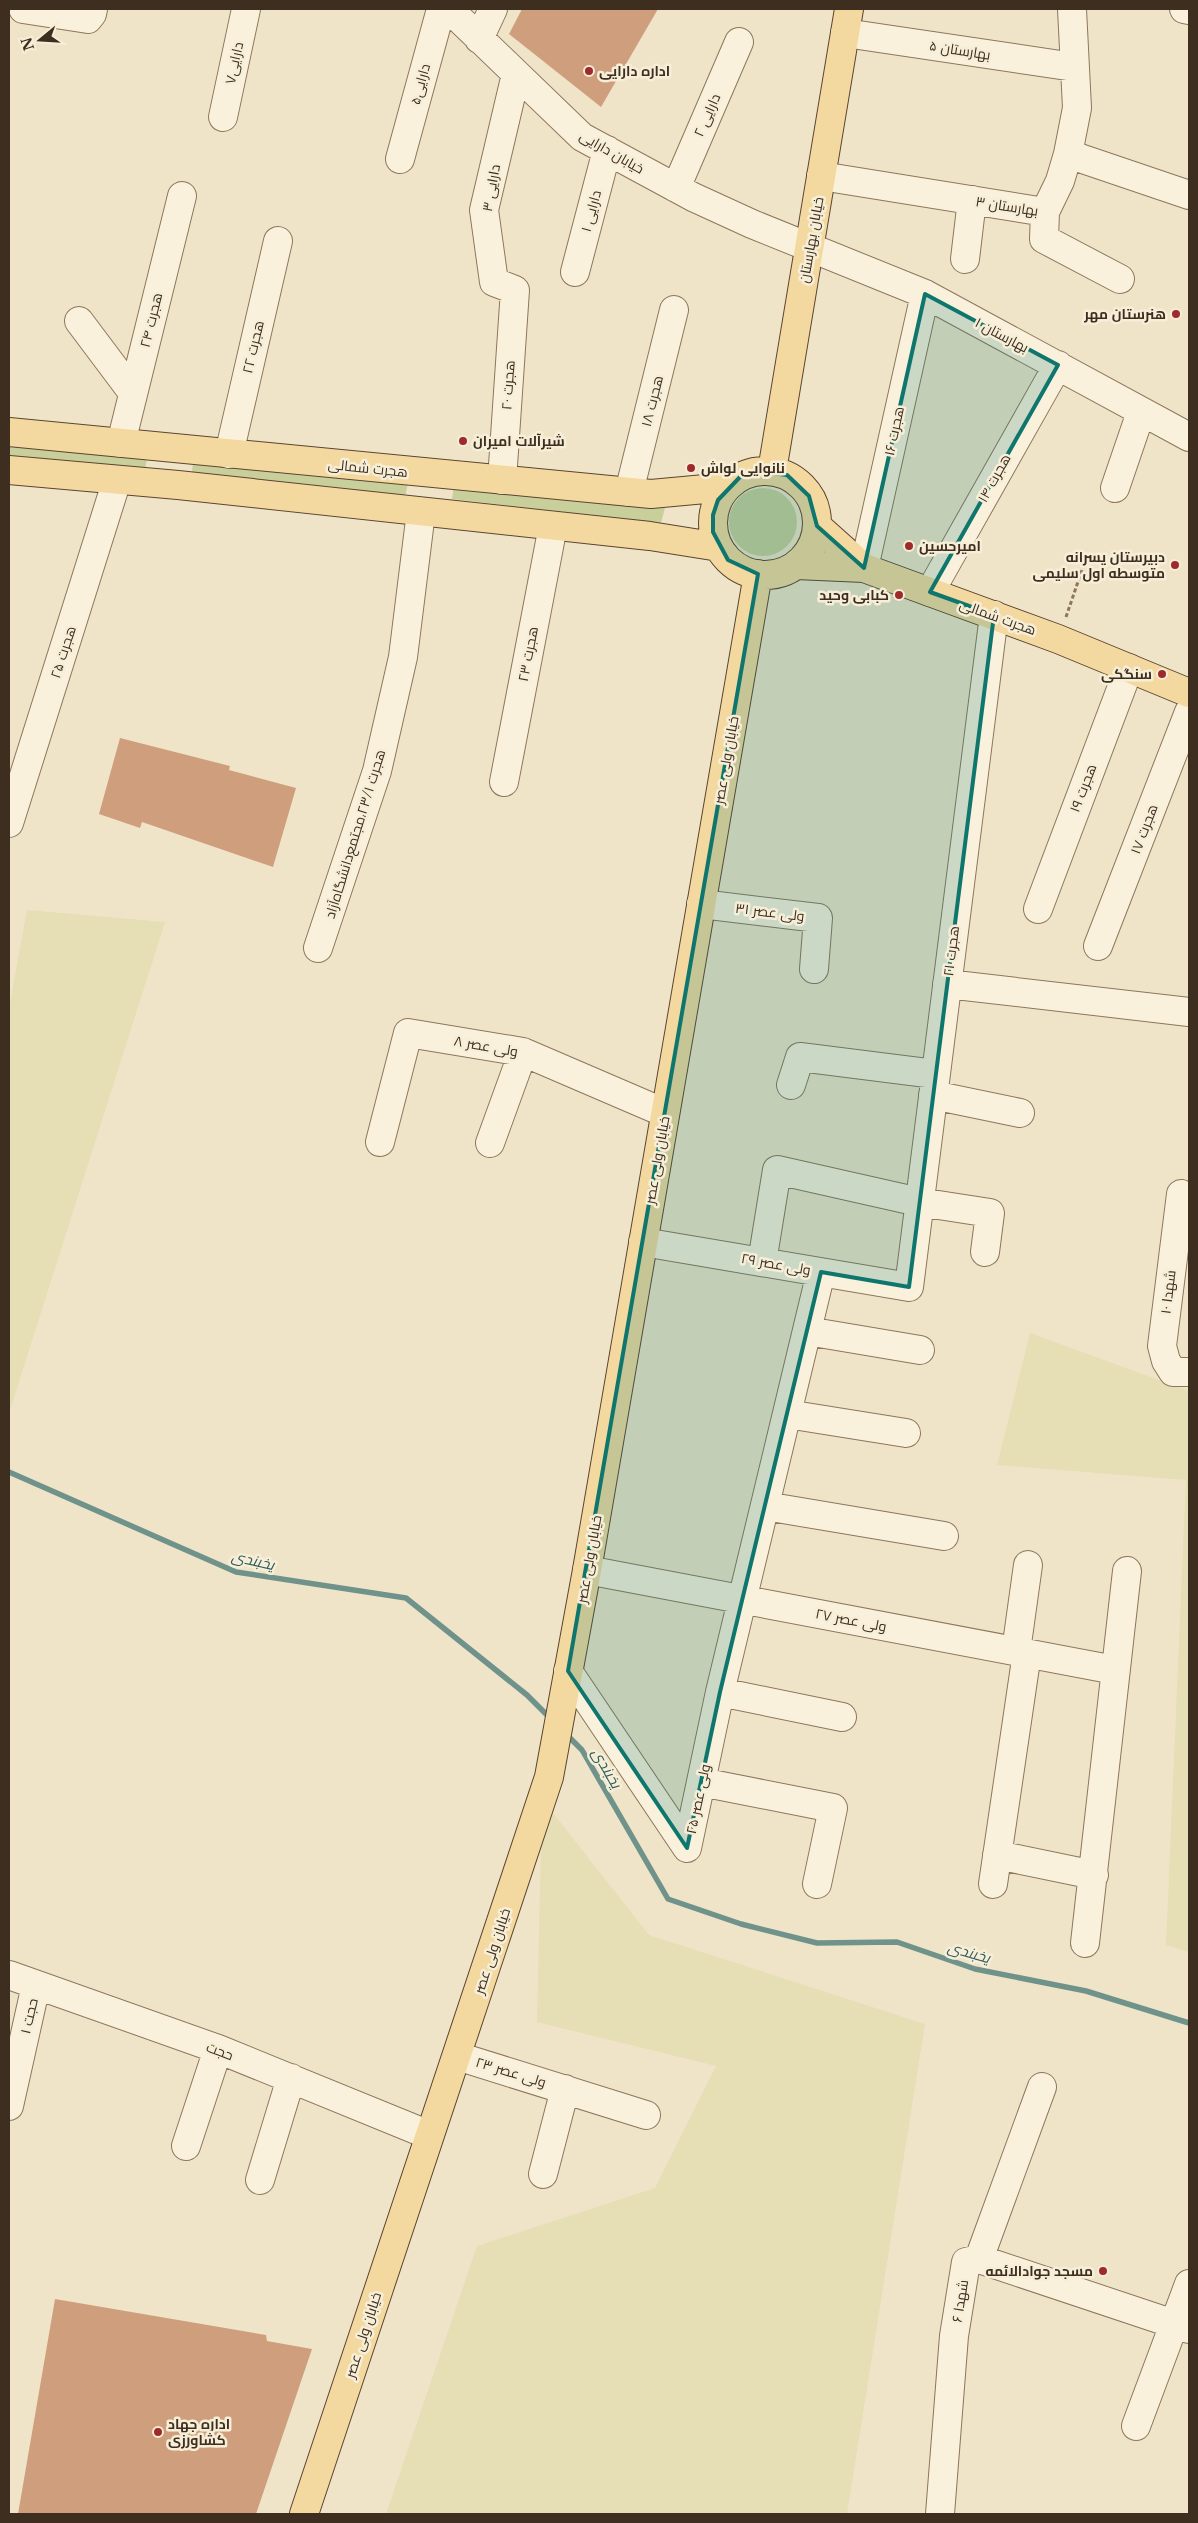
<svg xmlns="http://www.w3.org/2000/svg" width="1198" height="2523" font-family="'Libre Baskerville',Cairo,serif">
<style>
.farmland{fill:#e6deb5}
.green{fill:#c9cf9b}
.lines{fill:none;stroke-linecap:round;stroke-linejoin:round}
.stream{stroke:#6f938a;stroke-width:5.5}
.building{fill:#cf9f7d}
.minor-casing{stroke:#8d765c;stroke-width:30}
.major-casing{stroke:#5b4430;stroke-width:30}
.path{stroke:#8d765c;stroke-width:3;stroke-dasharray:4 2.5;stroke-linecap:butt}
.minor{stroke:#faf1dc;stroke-width:28}
.major{stroke:#f3d9a0;stroke-width:28}
.marked{fill:#0f766e;fill-opacity:0.2;stroke:#0f766e;stroke-width:4;stroke-linejoin:round}
.poi-dot{fill:#9e2a2b;stroke:#f7eed8;stroke-width:2}
.labels{text-anchor:middle;dominant-baseline:central;stroke-width:5;stroke-linejoin:round;paint-order:stroke}
.street-label{font-size:14px;fill:#3d2e20;stroke:#f7eed8}
.poi-label{font-size:14px;font-weight:bold;fill:#3d2e20;stroke:#f7eed8;text-anchor:start}
.water-label{font-size:15px;font-style:italic;fill:#2f5d5a;stroke:#f7eed8}
</style>
<rect width="100%" height="100%" fill="#f0e4c8"/>
<path class="farmland" d="M27 910 165 922 11 1407 9 1406V1009Z
M1030 1333 1189 1391V1952L1166 1945 1186 1480 997 1465Z
M542 1799 649 1935 925 2024 847 2514H386L477 2246 655 2188 716 2066 537 2022Z"/>
<path class="green" d="M9 444 147 458 145 471 9 457Z
M193 460 408 483 405 497 192 474Z
M454 485 665 508 661 523 452 499Z
M729 522a34 34 0 1 1 68 0a34 34 0 1 1-68 0Z"/>
<g class="lines">
<path class="stream" d="M9 1472 236 1572 406 1598 527 1695 552 1720
M565 1733 582 1750 668 1899 741 1924 817 1943 897 1942 975 1969 1086 1991 1189 2023"/>
</g>
<path class="building" d="M522 9H658L601 107 509 34Z
M120 738 230 766 229 770 296 788 273 867 142 822 140 828 99 814Z
M55 2299 266 2335 267 2341 312 2349 256 2514H18Z"/>
<g class="lines">
<g class="minor-casing">
<path id="minor" d="M23 9 88 19 92 14 93 9
M449 9 582 137 693 197 752 224 925 294 1189 437
M1184 9 1189 10
M845 33 1074 67
M479 39 493 9
M223 117 246 9
M1068 154 1189 195
M400 159 441 9
M821 176 1045 212 1060 181 1068 154 1077 108 1072 9
M676 188 739 42
M1045 212 1044 239 1120 279
M965 259 972 200
M575 272 607 150
M79 321 133 393
M121 443 182 196
M229 454 278 241
M502 480 515 290 494 282 484 210 516 74
M1115 488 1141 412
M629 492 674 310
M864 568 925 294
M930 592 1058 365
M504 782 553 526
M9 823 117 480
M701 904 818 918 814 969
M1038 909 1129 668
M1098 946 1189 712
M318 948 377 771 403 657 421 512
M947 984 1189 1012
M791 1085 800 1057 935 1074
M933 1095 1020 1113
M380 1142 408 1033 523 1052 665 1113
M490 1143 523 1052
M1181 1194 1162 1346 1166 1361 1173 1372H1189
M643 1242 909 1287 994 615
M762 1262 777 1170 919 1202 990 1213 985 1252
M807 1331 920 1350
M787 1414 906 1433
M765 1506 944 1536
M587 1570 1115 1670
M1016 1651 1028 1565
M568 1671 687 1848 720 1692 821 1272
M720 1692 842 1717
M701 1782 833 1808 817 1884
M997 1855 1094 1875
M993 1884 1027 1653
M1085 1943 1127 1571
M9 1975 218 2049 429 2135
M457 2056 646 2115
M9 2106 36 1985
M186 2146 218 2049
M543 2174 565 2089
M260 2180 291 2078
M979 2259 1042 2087
M1136 2426 1189 2284
M940 2514 954 2336 966 2262 979 2259 1189 2329"/>
</g>
<g class="major-casing">
<path id="major" d="M9 432 651 494 727 487
M9 470 178 485 650 536 719 547
M772 471 849 9
M713 523a52 52 0 1 1 104 0a52 52 0 1 1-104 0Z
M817 526 864 568 1058 639 1189 693
M796 565 864 568
M304 2514 549 1777 587 1570 758 574"/>
</g>
<path class="path" d="M1066 617 1083 567"/>
<use href="#minor" class="minor"/>
<use href="#major" class="major"/>
</g>
<path class="marked" d="M925 294 1058 365 930 592 994 615 909 1287 821 1272 720 1692 687 1848 568 1671 758 574 728 560 713 532V515L718 500 740 477 755 471 787 475 809 496 817 526 864 568Z"/>
<g class="poi-dot">
<circle cx="589" cy="71" r="5"/>
<circle cx="1176" cy="314" r="5"/>
<circle cx="463" cy="441" r="5"/>
<circle cx="691" cy="468" r="5"/>
<circle cx="909" cy="546" r="5"/>
<circle cx="1175" cy="565" r="5"/>
<circle cx="899" cy="595" r="5"/>
<circle cx="1162" cy="674" r="5"/>
<circle cx="1103" cy="2271" r="5"/>
<circle cx="158" cy="2432" r="5"/>
</g>
<g class="labels">
<g class="street-label">
<text transform="translate(960 50) rotate(9)">بهارستان ۵</text>
<text transform="translate(234 63) rotate(-78)">دارایی۷</text>
<text transform="translate(420 84) rotate(-75)">دارایی۵</text>
<text transform="translate(707 115) rotate(-66)">دارایی ۲</text>
<text transform="translate(612 152) rotate(30)">خیابان دارایی</text>
<text transform="translate(491 188) rotate(-80)">دارایی ۳</text>
<text transform="translate(1007 206) rotate(9)">بهارستان ۳</text>
<text transform="translate(591 211) rotate(-75)">دارایی ۱</text>
<text transform="translate(811 240) rotate(-80)">خیابان بهارستان</text>
<text transform="translate(151 320) rotate(-76)">هجرت ۲۴</text>
<text transform="translate(1002 335) rotate(28)">بهارستان ۱</text>
<text transform="translate(253 347) rotate(-77)">هجرت ۲۲</text>
<text transform="translate(508 385) rotate(-86)">هجرت ۲۰</text>
<text transform="translate(652 401) rotate(-76)">هجرت ۱۸</text>
<text transform="translate(894 431) rotate(-78)">هجرت ۱۶</text>
<text transform="translate(368 468) rotate(6)">هجرت شمالی</text>
<text transform="translate(994 478) rotate(-61)">هجرت ۱۴</text>
<text transform="translate(998 617) rotate(20)">هجرت شمالی</text>
<text transform="translate(63 652) rotate(-72)">هجرت ۲۵</text>
<text transform="translate(528 654) rotate(-79)">هجرت ۲۳</text>
<text transform="translate(726 760) rotate(-80)">خیابان ولی عصر</text>
<text transform="translate(1083 788) rotate(-69)">هجرت ۱۹</text>
<text transform="translate(1144 829) rotate(-69)">هجرت ۱۷</text>
<text transform="translate(355 834) rotate(-73)">هجرت ۲۳/۱،مجتمع‌دانشگاه‌آزاد</text>
<text transform="translate(770 912) rotate(7)">ولی عصر ۳۱</text>
<text transform="translate(951 951) rotate(-83)">هجرت ۲۱</text>
<text transform="translate(486 1046) rotate(10)">ولی عصر ۸</text>
<text transform="translate(657 1160) rotate(-80)">خیابان ولی عصر</text>
<text transform="translate(776 1264) rotate(10)">ولی عصر ۲۹</text>
<text transform="translate(1168 1292) rotate(-83)">شهدا ۱۰</text>
<text transform="translate(589 1559) rotate(-80)">خیابان ولی عصر</text>
<text transform="translate(851 1620) rotate(11)">ولی عصر ۲۷</text>
<text transform="translate(698 1799) rotate(-78)">ولی عصر ۲۵</text>
<text transform="translate(492 1951) rotate(-72)">خیابان ولی عصر</text>
<text transform="translate(29 2016) rotate(-77)">حجت ۱</text>
<text transform="translate(220 2051) rotate(21)">حجت</text>
<text transform="translate(511 2072) rotate(17)">ولی عصر ۲۳</text>
<text transform="translate(960 2301) rotate(-81)">شهدا ۶</text>
<text transform="translate(363 2335) rotate(-72)">خیابان ولی عصر</text>
</g>
<g class="poi-label">
<text x="599" y="71">اداره دارایی</text>
<text x="1166" y="314" text-anchor="end">هنرستان مهر</text>
<text x="473" y="441">شیرآلات امیران</text>
<text x="701" y="468">نانوایی لواش</text>
<text x="919" y="546">امیرحسین</text>
<text x="1165" y="557" text-anchor="end">دبیرستان پسرانه<tspan x="1165" dy="16">متوسطه اول سلیمی</tspan></text>
<text x="889" y="595" text-anchor="end">کبابی وحید</text>
<text x="1152" y="674" text-anchor="end">سنگکی</text>
<text x="1093" y="2271" text-anchor="end">مسجد جوادالائمه</text>
<text x="168" y="2424">اداره جهاد<tspan x="168" dy="16">کشاورزی</tspan></text>
</g>
<g class="water-label">
<text transform="translate(253 1560) rotate(13)">یخبندی</text>
<text transform="translate(607 1768) rotate(60)">یخبندی</text>
<text transform="translate(969 1952) rotate(16)">یخبندی</text>
</g>
</g>
<rect width="1198" height="2523" fill="none" stroke="#3d2e20" stroke-width="20"/>
<g transform="translate(40 40) rotate(252)" stroke="#f7eed8" stroke-width="4" paint-order="stroke">
<path d="M0-4L9 19L0 12L-9 19Z" fill="#3d2e20"/>
<text y="-8" font-size="14" font-weight="bold" text-anchor="middle" fill="#3d2e20">N</text>
</g>
</svg>
